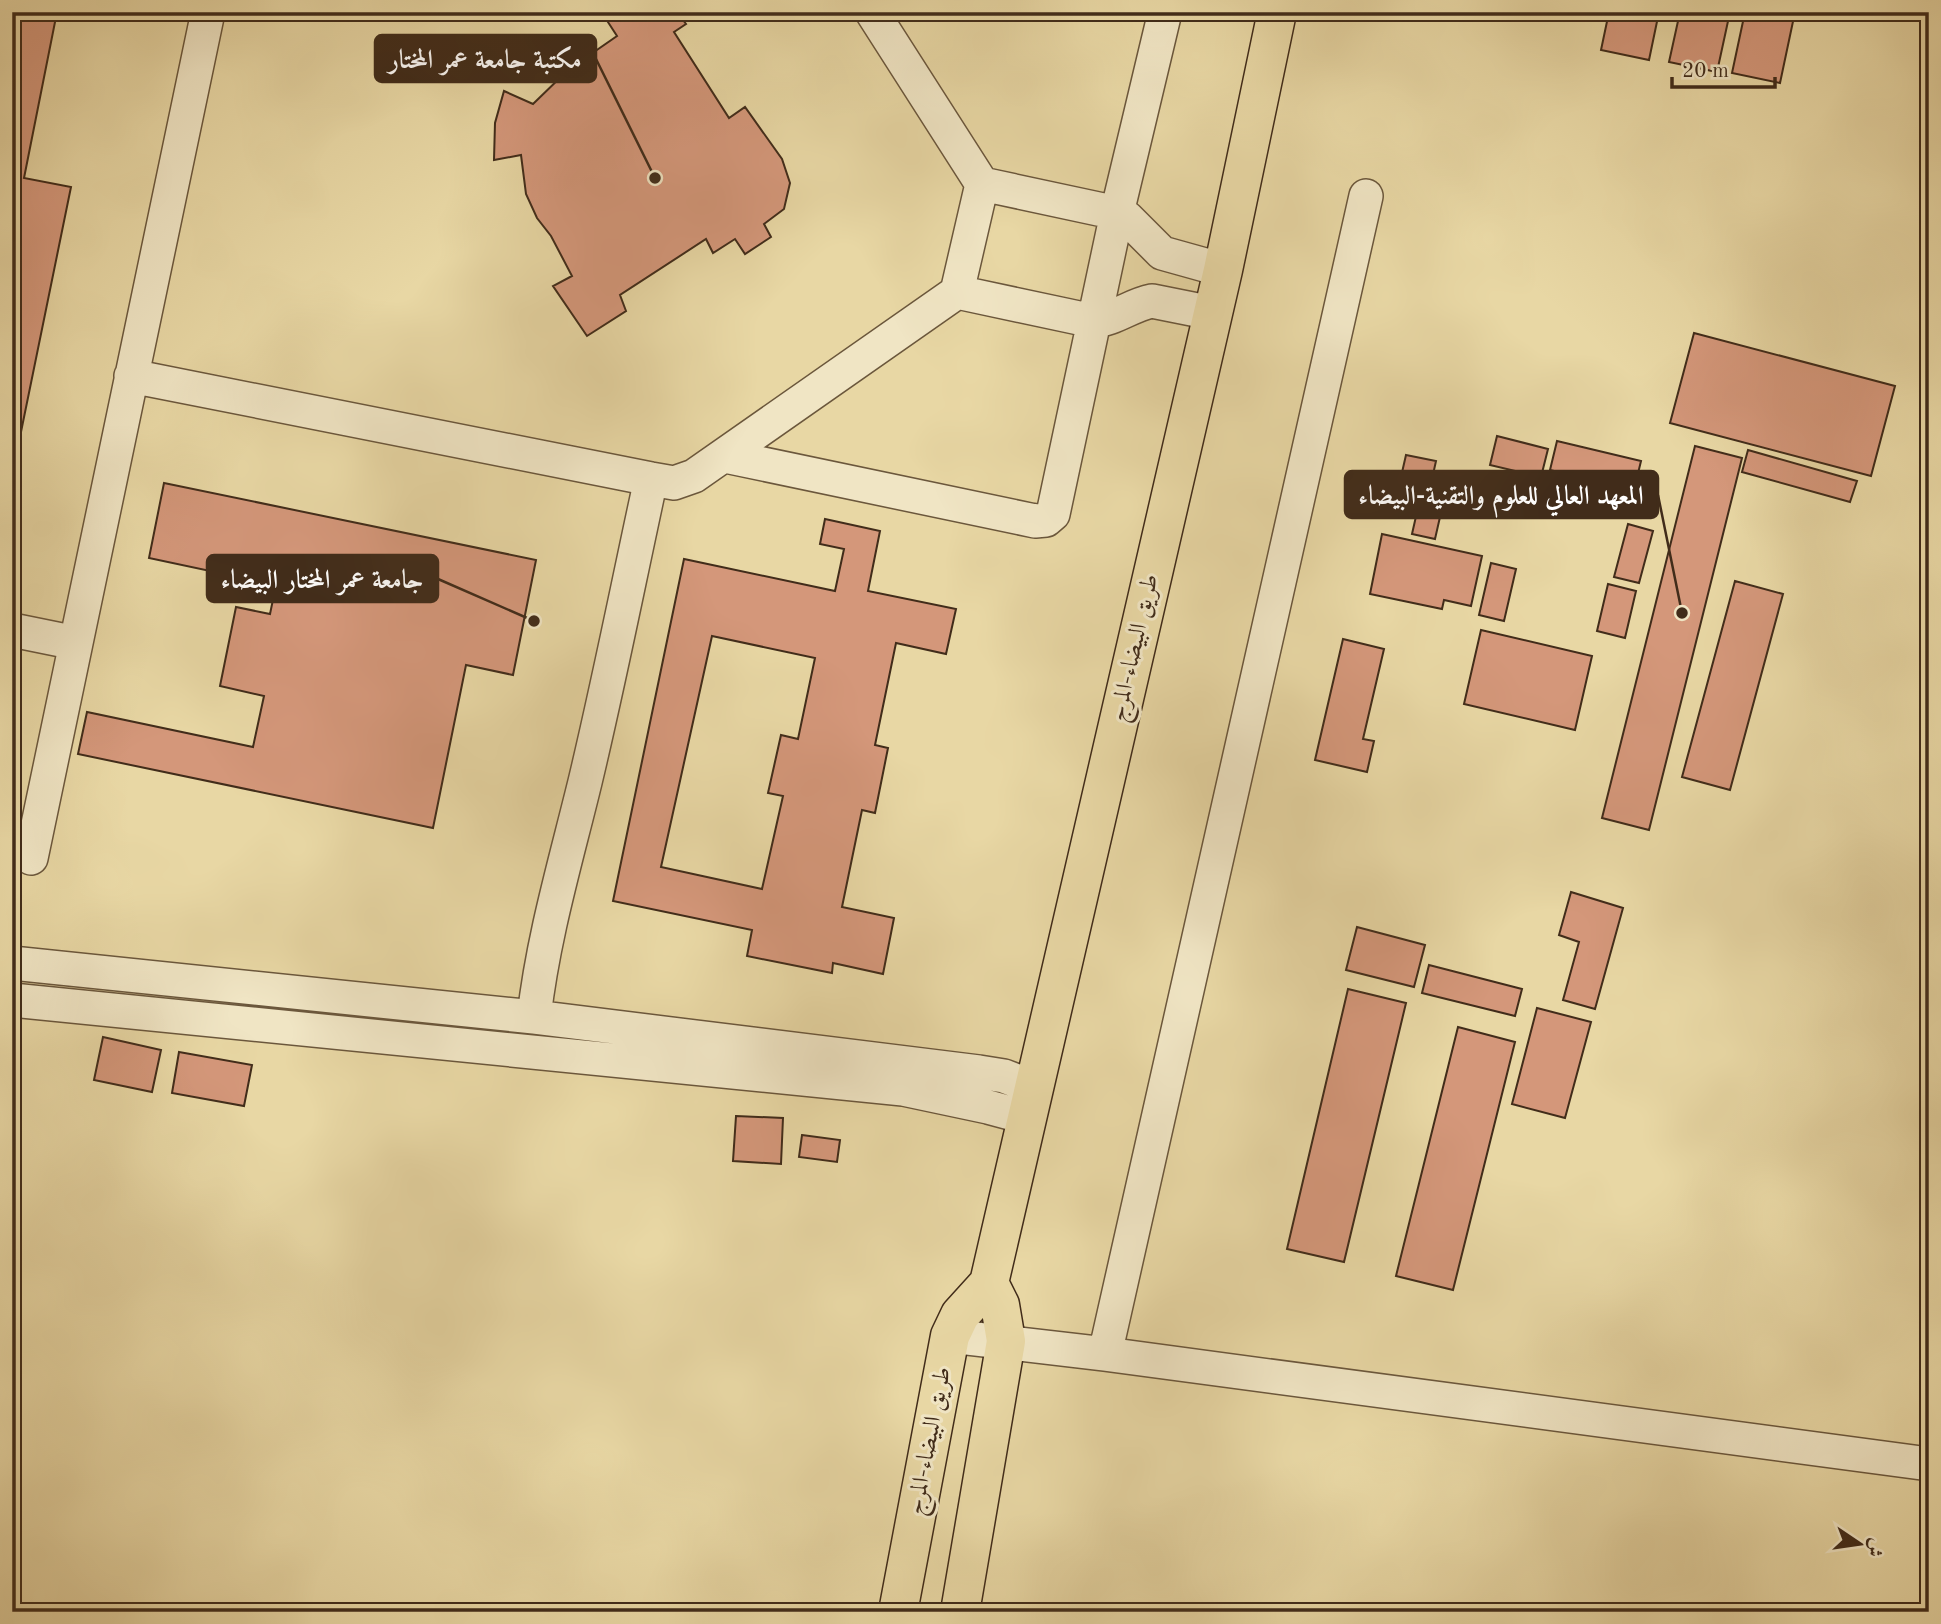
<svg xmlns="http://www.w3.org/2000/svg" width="1941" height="1624" font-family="'Old Standard TT',Amiri,serif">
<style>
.building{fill:#d4977a;stroke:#412c1a;stroke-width:2;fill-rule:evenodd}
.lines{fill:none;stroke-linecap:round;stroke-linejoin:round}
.minor-casing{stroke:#6b573c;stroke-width:36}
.highway-casing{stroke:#412c1a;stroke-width:41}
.minor{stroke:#f0e5c4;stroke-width:33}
.highway{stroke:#e8d7a4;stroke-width:38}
.labels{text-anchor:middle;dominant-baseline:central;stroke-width:6;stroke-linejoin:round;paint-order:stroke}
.street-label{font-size:24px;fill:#412c1a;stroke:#f0e5c4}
.leader{fill:none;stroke:#412c1a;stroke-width:2.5}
.callout-dot{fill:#412c1a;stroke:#f0e5c4;stroke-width:2.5}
.callout{fill:#412c1a;stroke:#412c1a;stroke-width:2.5}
.callout-label{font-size:26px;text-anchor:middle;font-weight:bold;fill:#fff}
</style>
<rect width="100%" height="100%" fill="#e8d7a4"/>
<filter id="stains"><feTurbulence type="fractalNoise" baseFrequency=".00286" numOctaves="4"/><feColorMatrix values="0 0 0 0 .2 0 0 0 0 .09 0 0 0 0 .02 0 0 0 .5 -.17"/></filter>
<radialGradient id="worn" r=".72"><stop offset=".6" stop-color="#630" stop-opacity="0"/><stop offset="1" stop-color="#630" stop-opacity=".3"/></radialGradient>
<path class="building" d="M12 12H57L24 178 71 187 12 476Z
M615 12H677L686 24 674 32 729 118 745 107 782 159 790 183 784 209 764 224 771 237 745 254 735 239 713 253 706 239 620 295 626 311 587 336 553 286 572 276 551 236 537 218 526 194 521 155 494 160 495 123 504 91 533 104 568 70 617 36 606 19Z
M1609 12H1659L1649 60 1601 50Z
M1680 12H1730L1717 72 1669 62Z
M1745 12H1795L1780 83 1732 73Z
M1694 333 1895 386 1871 476 1670 423Z
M1497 436 1548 449 1541 477 1490 465Z
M1557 441 1641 461 1634 490 1550 470Z
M1695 446 1742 458 1649 830 1602 818Z
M1748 450 1857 481 1850 502 1742 472Z
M1406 455 1436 461 1428 497 1398 490Z
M164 483 536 560 513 675 466 665 433 828 78 754 87 712 253 747 264 696 220 686 236 607 270 614 276 585 149 558Z
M1417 512 1440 517 1435 539 1412 534Z
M825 519 880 531 868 591 956 609 946 654 896 643 875 745 888 748 875 813 862 810 842 907 894 918 883 974 833 963 832 973 747 956 752 930 613 901 684 559 835 591 844 549 820 544ZM712 636 815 658 798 739 781 735 768 793 783 796 762 889 661 867Z
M1628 524 1653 531 1639 583 1614 577Z
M1382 534 1482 556 1471 606 1444 600 1442 609 1370 594Z
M1491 563 1516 569 1504 621 1479 615Z
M1735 581 1783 594 1730 790 1682 777Z
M1608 584 1636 591 1625 638 1597 631Z
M1481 630 1592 656 1575 730 1464 704Z
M1343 639 1384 649 1363 739 1374 741 1367 772 1315 760Z
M1571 892 1623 908 1595 1009 1563 1000 1579 942 1559 935Z
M1357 927 1425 945 1414 987 1346 970Z
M1429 965 1522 989 1515 1016 1422 993Z
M1348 989 1406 1003 1344 1262 1287 1249Z
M1537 1008 1591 1022 1565 1118 1512 1104Z
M1458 1027 1515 1042 1453 1290 1396 1276Z
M103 1037 161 1050 152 1092 94 1080Z
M179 1052 252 1065 244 1106 172 1093Z
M736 1116 783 1118 781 1164 733 1161Z
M802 1135 840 1140 837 1162 799 1157Z"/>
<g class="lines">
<g class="minor-casing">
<path id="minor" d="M982 184 1117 213 1127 218 1162 253 1223 270
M957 292 1093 321C1114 320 1131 305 1152 301L1212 313
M131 376 651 479 674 483 694 476 957 292 982 184 872 12
M725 456 1035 521 1046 520 1053 514 1117 213 1165 12
M12 630 76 643
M31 858 208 12
M12 963 534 1017 979 1072 1004 1076 1033 1087
M12 1000 903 1089 988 1107 1025 1117
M534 1017C543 937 566 860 585 782 609 682 629 580 651 479
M950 1336 1105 1354 1929 1464
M1105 1354 1366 196"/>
</g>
<g class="highway-casing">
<path id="highway" d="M898 1612 950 1336 960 1315 989 1283 1223 270 1277 12
M960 1612 1006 1341 1000 1305 989 1283"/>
</g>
<use href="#minor" class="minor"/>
<use href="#highway" class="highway"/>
</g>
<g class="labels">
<g class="street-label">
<text transform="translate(1135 648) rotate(-77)">طريق البيضاء-المرج</text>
<text transform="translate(930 1441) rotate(-79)">طريق البيضاء-المرج</text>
</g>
</g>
<path class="leader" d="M655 178L596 59M1682 613L1658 495M534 621L438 579"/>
<g class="callout-dot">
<circle cx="655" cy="178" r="7"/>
<circle cx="1682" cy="613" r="7"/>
<circle cx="534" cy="621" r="7"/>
</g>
<g class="callout">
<rect x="375" y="35" width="221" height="47" rx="7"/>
<rect x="1345" y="471" width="313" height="47" rx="7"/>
<rect x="207" y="555" width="231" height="47" rx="7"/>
</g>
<g class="callout-label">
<text x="485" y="68">مكتبة جامعة عمر المختار</text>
<text x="1501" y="504">المعهد العالي للعلوم والتقنية-البيضاء</text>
<text x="322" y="588">جامعة عمر المختار البيضاء</text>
</g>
<rect width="1941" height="1624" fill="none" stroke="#e8d7a4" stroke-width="42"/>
<rect x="14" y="14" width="1913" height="1596" fill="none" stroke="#412c1a" stroke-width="3.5"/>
<rect x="21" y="21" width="1899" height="1582" fill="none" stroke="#412c1a" stroke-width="2"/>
<g transform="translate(1860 1544) rotate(103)" stroke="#f0e5c4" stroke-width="5" paint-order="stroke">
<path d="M0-5L12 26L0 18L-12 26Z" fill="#412c1a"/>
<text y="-10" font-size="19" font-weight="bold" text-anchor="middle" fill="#412c1a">ش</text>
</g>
<path d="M1672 77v10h103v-10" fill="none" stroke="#412c1a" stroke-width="3.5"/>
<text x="1682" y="77" font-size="21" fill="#412c1a" stroke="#f0e5c4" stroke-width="5" paint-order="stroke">20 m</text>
<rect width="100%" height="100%" filter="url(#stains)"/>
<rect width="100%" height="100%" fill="url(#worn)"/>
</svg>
